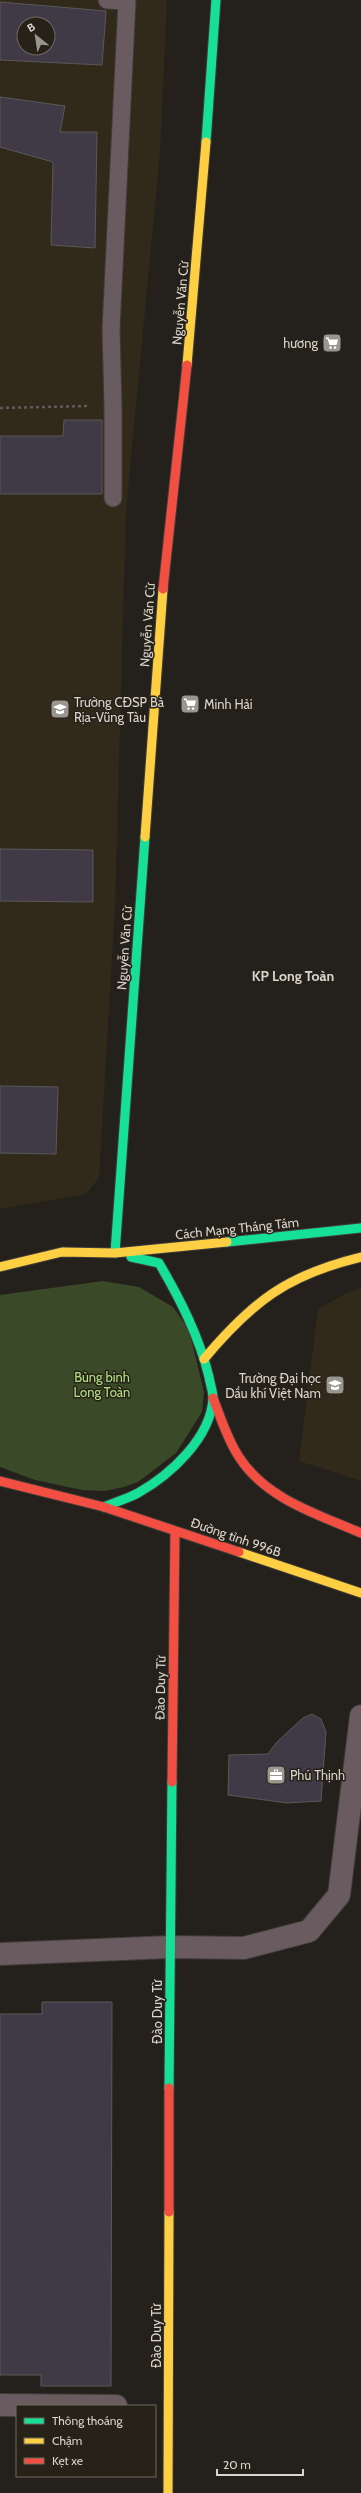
<svg xmlns="http://www.w3.org/2000/svg" width="361" height="2493" font-family="Cabin,sans-serif">
<style>
.built{fill:#312a1b;fill-rule:evenodd}
.green{fill:#3a4a28}
.building{fill:#3f3a45;stroke:#5a5959;fill-rule:evenodd}
.lines{fill:none;stroke-linecap:round;stroke-linejoin:round}
.lane-casing{stroke:#403d39;stroke-width:19}
.street-casing{stroke:#403d39;stroke-width:24}
.fast-casing{stroke:#403d39;stroke-width:11}
.slow-casing{stroke:#403d39;stroke-width:11}
.jam-casing{stroke:#403d39;stroke-width:11}
.path{stroke:#63585b;stroke-width:2.5;stroke-dasharray:3 3;stroke-linecap:butt}
.lane{stroke:#6a5b60;stroke-width:17}
.street{stroke:#6a5b60;stroke-width:22}
.fast{stroke:#16e098;stroke-width:9}
.slow{stroke:#ffcf43;stroke-width:9}
.jam{stroke:#f24e42;stroke-width:9}
.labels{text-anchor:middle;dominant-baseline:central;stroke-width:3;stroke-linejoin:round;paint-order:stroke}
.street-label{font-size:13px;fill:#d8d5cf;stroke:#272218}
.poi-label{font-size:13px;fill:#d8d5cf;stroke:#272218;text-anchor:start}
.park-label{font-size:13px;fill:#afe182;stroke:#272218}
.neighbourhood-label{font-size:14px;font-weight:bold;fill:#d8d5cf;stroke:#272218}
</style>
<rect width="100%" height="100%" fill="#24211c"/>
<path class="built" d="M0 0H167L160 152 126 511 115 907 99 1178 86 1194 0 1209ZM24 24H48V48H24Z
M361 1288V1481L299 1461 318 1309 345 1294Z"/>
<path class="green" d="M103 1281 139 1287 173 1307 189 1330 204 1392 202 1412 176 1453 138 1482 124 1487 104 1491 82 1490 35 1480 0 1467V1295Z"/>
<path class="building" d="M0 2 106 11 102 65 0 60ZM24 24H48V48H24Z
M0 97 65 106 60 132H97L95 248 51 245 53 162 0 147Z
M64 420H102V494H0V436H63Z
M0 849 93 850V902L0 901Z
M0 1086 58 1087 56 1154 0 1153Z
M312 1714 321 1719 326 1732 321 1801 287 1803 228 1795 229 1755 268 1754 276 1743 303 1718Z
M42 2002H112L111 2386H41V2375H0V2014H42Z"/>
<g class="lines">
<g class="lane-casing">
<path id="lane" d="M107 0 127 1 111 329 113 406V498"/>
</g>
<g class="street-casing">
<path id="street" d="M0 1954 170 1947 244 1948 309 1931 339 1895 361 1716
M0 2405 116 2406"/>
</g>
<g class="fast-casing">
<path id="fast" d="M206 142 216 0
M227 1242 361 1228
M115 1253 145 837
M104 1507C115 1502 127 1499 138 1493 170 1475 211 1438 213 1398 213 1391 210 1384 209 1377 199 1336 180 1299 159 1263L131 1257
M169 2088 172 1782"/>
</g>
<g class="slow-casing">
<path id="slow" d="M187 365 206 142
M145 837 163 589
M0 1267 62 1252 115 1253 227 1242
M204 1359C253 1301 287 1275 361 1257
M239 1552 361 1593
M168 2493 169 2212"/>
</g>
<g class="jam-casing">
<path id="jam" d="M163 589 187 365
M213 1398C221 1418 227 1439 239 1457 266 1499 317 1514 361 1533
M0 1481 104 1507 239 1552
M172 1782 175 1531
M169 2212V2088"/>
</g>
<path class="path" d="M0 408 89 406"/>
<use href="#lane" class="lane"/>
<use href="#street" class="street"/>
<use href="#fast" class="fast"/>
<use href="#slow" class="slow"/>
<use href="#jam" class="jam"/>
</g>
<defs>
<g id="supermarket-square" transform="scale(1)"><rect x="-9" y="-9" width="18" height="18" rx="4" fill="#999690" stroke="#272218"/><path d="M-6-5.5h2.5l.6 2H6L4.5 2H-2.5L-4.4-4H-6ZM-1.5 3.2a1.3 1.3 0 1 0 .1 0ZM3 3.2a1.3 1.3 0 1 0 .1 0Z" fill="#fff"/></g>
<g id="university-square" transform="scale(1)"><rect x="-9" y="-9" width="18" height="18" rx="4" fill="#999690" stroke="#272218"/><path d="M0-5L7-2L0 1L-7-2ZM-4 1L0 2.5L4 1V4Q0 6-4 4Z" fill="#fff"/></g>
<g id="office-square" transform="scale(1)"><rect x="-9" y="-9" width="18" height="18" rx="4" fill="#999690" stroke="#272218"/><path d="M-6-3h4V-5.5h4V-3h4V5H-6ZM-1-4.5V-3h2v-1.5ZM-6 0V1H6V0Z" fill="#fff"/></g>
</defs>
<g fill-rule="evenodd">
<use href="#supermarket-square" x="332" y="343"/>
<use href="#supermarket-square" x="190" y="704"/>
<use href="#university-square" x="60" y="709"/>
<use href="#university-square" x="335" y="1385"/>
<use href="#office-square" x="276" y="1775"/>
</g>
<g class="labels">
<g class="street-label">
<text transform="translate(180 303) rotate(-85)">Nguyễn Văn Cừ</text>
<text transform="translate(147 625) rotate(-86)">Nguyễn Văn Cừ</text>
<text transform="translate(124 948) rotate(-86)">Nguyễn Văn Cừ</text>
<text transform="translate(237 1228) rotate(-6)">Cách Mạng Tháng Tám</text>
<text transform="translate(236 1537) rotate(19)">Đường tỉnh 996B</text>
<text transform="translate(160 1688) rotate(-89)">Đào Duy Từ</text>
<text transform="translate(157 2012) rotate(-90)">Đào Duy Từ</text>
<text transform="translate(156 2336) rotate(-90)">Đào Duy Từ</text>
</g>
<g class="poi-label">
<text x="318" y="343" text-anchor="end">hương</text>
<text x="74" y="702">Trường CĐSP Bà<tspan x="74" dy="15">Rịa-Vũng Tàu</tspan></text>
<text x="204" y="704">Minh Hải</text>
<text x="321" y="1378" text-anchor="end">Trường Đại học<tspan x="321" dy="15">Dầu khí Việt Nam</tspan></text>
<text x="290" y="1775">Phú Thịnh</text>
</g>
<g class="park-label">
<text x="102" y="1377">Bùng binh<tspan x="102" dy="15">Long Toàn</tspan></text>
</g>
<g class="neighbourhood-label">
<text x="293" y="976">KP Long Toàn</text>
</g>
</g>
<rect x="16" y="2405" width="140" height="72" fill="#272218" stroke="#6e6a61"/>
<rect x="24" y="2418" width="20" height="6" fill="#16e098" stroke="#6e6a61"/>
<text x="52" y="2425" font-size="12" fill="#d8d5cf">Thông thoáng</text>
<rect x="24" y="2438" width="20" height="6" fill="#ffcf43" stroke="#6e6a61"/>
<text x="52" y="2445" font-size="12" fill="#d8d5cf">Chậm</text>
<rect x="24" y="2458" width="20" height="6" fill="#f24e42" stroke="#6e6a61"/>
<text x="52" y="2465" font-size="12" fill="#d8d5cf">Kẹt xe</text>
<g transform="translate(36 36) rotate(330)"><circle r="19" fill="#272218" stroke="#6e6a61"/>
<path d="M0-3L7 15L0 10L-7 15Z" fill="#999690"/>
<text y="-6" font-size="11" font-weight="bold" text-anchor="middle" fill="#d8d5cf">B</text>
</g>
<path d="M217 2469v6h86v-6" fill="none" stroke="#d8d5cf" stroke-width="2"/>
<text x="223" y="2469" font-size="12" fill="#d8d5cf" stroke="#272218" stroke-width="3" paint-order="stroke">20 m</text>
</svg>
